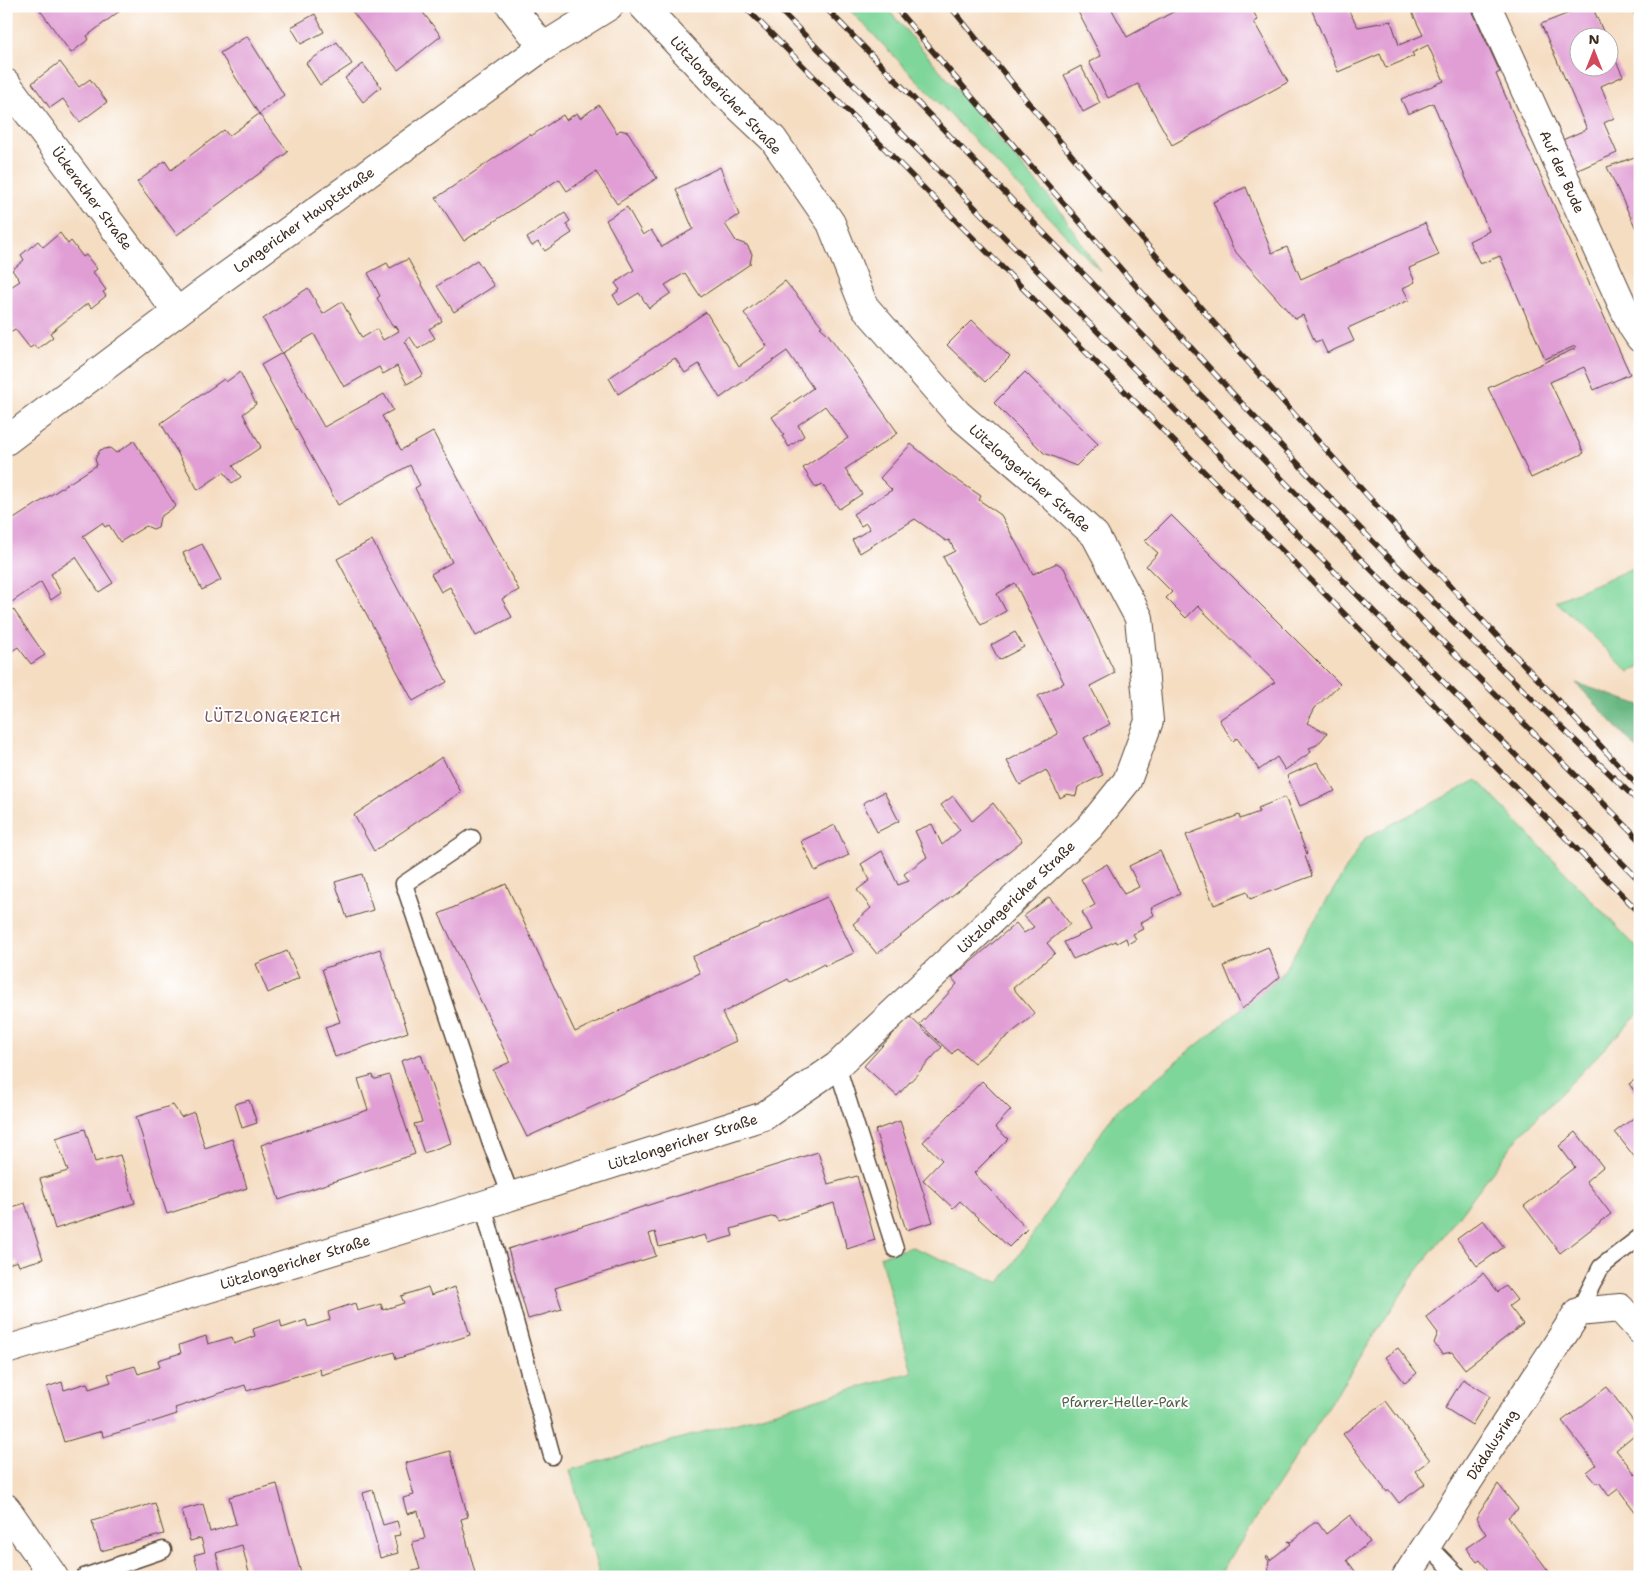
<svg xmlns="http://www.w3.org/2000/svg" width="1646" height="1583" font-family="'Shantell Sans',sans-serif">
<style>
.green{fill:#7fd69a;stroke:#5d805c}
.forest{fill:#67b782;stroke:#517050}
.building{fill:#e09ed4}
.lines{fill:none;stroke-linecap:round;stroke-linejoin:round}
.service-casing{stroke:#574537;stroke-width:19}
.minor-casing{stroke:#574537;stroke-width:30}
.tertiary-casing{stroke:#574537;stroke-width:30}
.service{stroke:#fff;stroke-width:16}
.minor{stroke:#fff;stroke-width:28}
.tertiary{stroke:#fff;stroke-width:28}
.rail-casing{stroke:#3b2a1e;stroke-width:5.5}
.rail{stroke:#fff;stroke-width:4;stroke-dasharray:11;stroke-linecap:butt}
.labels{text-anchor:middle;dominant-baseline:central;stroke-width:4;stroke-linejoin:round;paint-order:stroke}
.street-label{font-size:14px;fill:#3b2a1e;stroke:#fff}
.park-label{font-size:14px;fill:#4f5e43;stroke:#fff}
.neighbourhood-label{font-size:15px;letter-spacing:1px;fill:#75535e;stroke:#fff}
</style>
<rect width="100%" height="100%" fill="#fff"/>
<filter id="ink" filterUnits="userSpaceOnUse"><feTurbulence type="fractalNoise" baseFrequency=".02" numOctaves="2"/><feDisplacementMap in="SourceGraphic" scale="10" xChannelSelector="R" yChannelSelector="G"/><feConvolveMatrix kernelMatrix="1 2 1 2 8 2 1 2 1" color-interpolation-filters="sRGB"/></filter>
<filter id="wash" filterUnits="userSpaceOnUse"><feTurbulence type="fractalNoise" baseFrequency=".0096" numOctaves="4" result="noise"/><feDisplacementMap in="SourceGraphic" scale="20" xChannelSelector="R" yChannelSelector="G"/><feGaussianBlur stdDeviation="1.12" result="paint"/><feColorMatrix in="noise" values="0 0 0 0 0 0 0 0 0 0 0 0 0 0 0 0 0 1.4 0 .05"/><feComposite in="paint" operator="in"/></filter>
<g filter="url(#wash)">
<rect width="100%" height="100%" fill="#f5ddc2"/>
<path class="green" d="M846 6H885L1059 209 1100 271Z
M1640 565V667L1629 672 1556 601Z
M1477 780 1640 951V1012L1520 1135 1411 1279 1218 1577H600L570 1470 912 1372 880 1256 912 1247 1000 1283 1115 1112 1280 977 1365 838Z"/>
<path class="forest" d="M1576 683 1640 705V752Z"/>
<g id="blocks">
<path class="building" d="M37 6H126L87 36 89 39 71 53Z
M348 6H418L441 36 398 70Z
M1075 6H1110L1127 37 1184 6H1250L1258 20 1254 22 1288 82 1172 145 1138 84 1108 98 1089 62 1101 56Z
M1310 6H1346L1358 27 1391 21 1399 45 1423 35 1409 6H1470L1500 72 1496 74 1524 139 1630 374 1594 390 1584 367 1550 382 1584 453 1531 478 1488 388 1576 348 1575 346 1545 359 1500 256 1480 264 1469 241 1489 231 1433 103 1408 114 1401 99 1444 81 1428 45 1412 53 1414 56 1386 68 1380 54 1338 72Z
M1587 6H1592L1606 38H1578V68H1608V44L1623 76 1601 86 1614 118 1604 123 1617 153 1571 173 1558 142 1587 129 1541 24Z
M1640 9V29L1633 11Z
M315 14 324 32 301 44 291 27Z
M247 36 284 95 259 114 288 152 177 235 137 182 165 161 171 170 224 130 229 136 259 114 220 53Z
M337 42 352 64 320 85 306 63Z
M60 62 79 87 90 79 107 102 80 122 63 99 50 108 32 83Z
M363 64 381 87 363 102 345 78Z
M1081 66 1100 103 1083 112 1064 75Z
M599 105 617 133 620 130 628 132 657 178 617 204 596 172 567 191 559 179 464 241 436 198 530 134 531 136 563 115 566 120 577 113 580 118Z
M1640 155V237L1607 167Z
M720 167 739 215 725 224 736 241 747 245 752 254 750 264 701 297 685 273 665 285 671 293 649 308 639 293 619 305 613 295 620 290 615 283 634 270 606 220 627 207 643 235 651 230 662 247 693 229 676 189Z
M1246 187 1272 253 1287 247 1301 279 1425 223 1439 255 1409 268 1415 282 1403 288 1409 300 1348 328 1354 341 1327 353 1321 340 1315 342 1303 315 1295 319 1233 249 1213 202Z
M565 213 570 221 566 224 572 233 545 251 538 242 532 246 527 238Z
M60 233 68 244 71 241 83 257 86 255 97 269 93 272 106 290 103 292 106 296 91 308 88 303 50 333 53 337 37 349 34 345 30 348 15 329 10 332 6 327V290L20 281 12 270 24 260 21 255 38 241 43 247Z
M408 259 442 321 429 329 435 338 418 349 410 337 405 341 423 375 407 384 397 366 383 374 379 367 344 387 314 334 282 353 263 319 308 288 323 314 342 302 362 338 377 329 383 340 399 331 396 326 393 327 377 298 380 296 368 273 387 263 390 268Z
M477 260 494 286 454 312 437 286Z
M785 281 822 326 820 327 828 334 898 433 845 469 862 494 839 509 822 484 816 488 803 468 848 438 825 406 798 425 804 436 789 447 782 436 784 435 772 417 813 388 787 351 720 398 699 364 685 373 675 358 618 394 609 378 706 312 739 366 767 346 744 313Z
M972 320 1010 357 985 382 947 345Z
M282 353 324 427 384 394 393 410 382 416 401 450 433 432 519 590 502 599 512 617 476 636 450 587 441 592 431 574 452 562 415 488 420 485 410 465 338 505 261 365Z
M240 372 256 404 243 414 261 447 233 466 241 477 232 483 224 472 198 490 161 423 224 379 226 382Z
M1025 372 1098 444 1076 466 1044 453 994 403Z
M134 441 176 506 160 517 158 527 153 529 146 526 120 542 109 525 105 527 102 523 83 536 113 583 99 592 76 557 51 574 61 593 51 600 41 582 6 606V524L97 465 95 459 100 450 110 448 116 453Z
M911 444 945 472 981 496 979 500 1001 515 1033 574 1057 563 1064 568 1115 673 1090 686 1110 724 1084 738 1103 775 1078 787 1076 796 1067 794 1060 798 1046 770 1020 785 1007 761 1058 734 1038 696 1064 683 1015 583 997 594 1006 611 981 625 943 557 955 551 949 540 946 541 915 519 860 553 852 540 870 529 866 523 861 526 853 514 892 490 880 478Z
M1171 515 1340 684 1315 708 1307 723 1327 733 1324 737 1317 745 1309 748 1311 752 1285 770 1277 757 1259 770 1237 738 1233 741 1219 720 1275 682 1198 606 1186 618 1166 598 1172 592 1146 566 1158 553 1145 541Z
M372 540 447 682 413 701 337 559Z
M202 544 221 580 202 590 183 553Z
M13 609 45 655 31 664 18 647 6 655V613Z
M1015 632 1024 647 999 660 991 645Z
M442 757 461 792 374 851 354 815Z
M1317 762 1335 791 1300 806 1287 776Z
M884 792 899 821 877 832 863 803Z
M953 796 972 821 993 803 1022 841 877 954 853 924 871 908 857 890 870 880 861 864 882 851 898 885 909 881 904 874 927 857 915 831 932 824 942 845 960 830 941 805Z
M1285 797 1307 854 1305 856 1312 876 1250 899 1247 892 1214 905 1186 835 1239 815 1240 819 1259 812 1258 808Z
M835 825 849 855 815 871 801 841Z
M1160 851 1180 894 1151 908 1154 915 1140 923 1143 929 1133 934 1136 939 1128 944 1126 938 1117 943 1116 941 1073 959 1064 942 1091 930 1082 912 1095 905 1081 879 1107 864 1124 894 1139 887 1129 866Z
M362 874 373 910 347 918 335 882Z
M506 884 575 1032 700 973 692 957 827 897 854 953 825 966 824 964 790 982 788 979 722 1013 736 1041 527 1137 493 1070 510 1062 439 914Z
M1049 897 1070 924 1047 943 1055 953 1013 988 1035 1014 974 1063 957 1048 952 1054 920 1024 957 984 952 978 1016 923 1024 933 1034 927 1024 916Z
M1268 947 1280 977 1242 1009 1224 966Z
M380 949 408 1032 335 1057 325 1027 340 1022 322 969Z
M287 951 299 978 268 993 256 964Z
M909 1016 942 1047 897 1096 864 1066Z
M421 1054 451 1143 424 1153 414 1124 422 1122 401 1061Z
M373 1075 374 1079H376L389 1075 415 1154 279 1200 261 1145 368 1110 358 1079Z
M1640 1076V1098L1629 1084Z
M982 1081 1011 1110 995 1127 1008 1139 974 1173 1027 1229 1009 1247 960 1201 953 1208 923 1180 942 1160 923 1142Z
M249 1100 257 1123 242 1128 235 1104Z
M173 1105 181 1117 194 1112 205 1148 232 1139 247 1188 167 1214 136 1117Z
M1640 1113V1164L1615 1132Z
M900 1121 933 1222 906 1230 875 1130Z
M85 1129 95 1162 120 1155 135 1203 55 1229 40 1179 68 1171 56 1138Z
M1576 1132 1603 1167 1586 1181 1611 1214 1560 1253 1524 1206 1575 1167 1559 1146Z
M818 1152 828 1184 857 1176 875 1240 847 1249 834 1203 778 1221 774 1216 731 1229 733 1236 708 1243 705 1235 659 1247 655 1232 649 1234 656 1256 555 1288 562 1309 528 1319 508 1249Z
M25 1203 43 1259 19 1266 17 1261 6 1265V1209Z
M1483 1220 1504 1247 1477 1266 1457 1239Z
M1483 1273 1498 1292 1506 1286 1517 1300 1509 1306 1523 1324 1465 1369 1452 1352 1442 1354 1434 1343 1438 1333 1426 1317Z
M428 1287 431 1295 455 1287 470 1335 396 1359 394 1352 321 1375 320 1369 247 1391 245 1385 175 1408 177 1414 140 1426 103 1437 102 1431 64 1442 47 1387 62 1382 64 1390 87 1383 89 1389 111 1382 108 1374 135 1366 138 1374 160 1367 158 1360 181 1353 179 1345 206 1336 208 1344 232 1337 234 1344 255 1336 253 1329 280 1320 282 1328 306 1320 308 1327 330 1320 328 1312 355 1303 357 1311 381 1304 383 1310 404 1303 401 1296Z
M1398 1348 1417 1373 1405 1383 1385 1357Z
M1463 1379 1490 1396 1472 1425 1445 1408Z
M1607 1387 1640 1430 1616 1450 1636 1475 1640 1472V1518L1618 1489 1609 1496 1599 1482 1597 1484 1587 1472 1596 1465 1562 1421Z
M1386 1401 1430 1460 1415 1471 1425 1484 1399 1503 1389 1490 1387 1492 1343 1434Z
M450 1451 468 1517 461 1519 476 1577H394L420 1569 412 1542 425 1539 418 1511 407 1514 403 1498 414 1495 405 1463Z
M277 1484 302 1577H250L242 1545 216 1553 222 1577H200L194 1555 205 1552 201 1538 190 1541 182 1510 203 1504 210 1532 236 1524 229 1497Z
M1498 1484 1518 1509 1508 1517 1553 1577H1493L1480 1560 1477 1562 1466 1548 1486 1534 1476 1518Z
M373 1490 383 1525 397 1521 401 1535 394 1536 398 1553 380 1558 363 1493Z
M155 1503 164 1534 101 1551 92 1521Z
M1350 1515 1370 1542 1347 1560 1357 1574 1354 1577H1274L1268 1569 1269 1561 1266 1557 1268 1556 1270 1560 1291 1544 1288 1541 1291 1542 1314 1523H1318L1326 1534Z"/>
</g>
</g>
<g filter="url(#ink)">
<use href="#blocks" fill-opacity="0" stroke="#574537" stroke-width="1"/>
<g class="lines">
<g class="service-casing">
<path id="service" d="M472 838 404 884 490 1141 511 1196
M837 1066 895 1249
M483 1205 552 1456
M1578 1312 1601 1267 1640 1237
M1427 1544 1459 1577
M84 1577 163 1550"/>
</g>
<g class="minor-casing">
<g id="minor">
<path d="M511 6 543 47"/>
<path id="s1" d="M1487 6 1632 326 1640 338"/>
<path id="s2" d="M6 83 177 312"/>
<path id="s3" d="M6 1350 483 1205 764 1116 837 1066 1090 827 1127 781 1149 721 1139 618 1095 535 1034 479 958 414 864 306 831 223 773 139 723 92 643 6"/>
<path id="s4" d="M1406 1577 1578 1312 1620 1308 1640 1330"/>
</g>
</g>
<g class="tertiary-casing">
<g id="tertiary">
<path id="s5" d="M6 441 204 292 543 47 609 6"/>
<path d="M6 1508 54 1577"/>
</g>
</g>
<use href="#service" class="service"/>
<use href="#minor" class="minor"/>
<use href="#tertiary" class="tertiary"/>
<g class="rail-casing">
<path id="rail" d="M744 6 1640 913
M776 6 1640 881
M824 6 1313 511 1640 840
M894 6C1044 181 1193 357 1354 522 1447 618 1544 710 1640 803
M950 6C1081 170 1217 330 1358 485 1450 588 1546 687 1640 788"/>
</g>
<use href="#rail" class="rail"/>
</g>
</g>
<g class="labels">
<g class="street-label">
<text transform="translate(726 95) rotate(47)">Lützlongericher Straße</text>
<text stroke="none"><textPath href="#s1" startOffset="182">Auf der Bude</textPath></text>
<text stroke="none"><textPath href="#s2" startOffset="144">Ückerather Straße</textPath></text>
<text stroke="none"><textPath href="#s5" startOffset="371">Longericher Hauptstraße</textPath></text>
<text transform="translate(1030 478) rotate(41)">Lützlongericher Straße</text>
<text stroke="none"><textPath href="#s3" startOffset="1128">Lützlongericher Straße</textPath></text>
<text stroke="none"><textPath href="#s3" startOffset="708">Lützlongericher Straße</textPath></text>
<text stroke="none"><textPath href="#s3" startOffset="302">Lützlongericher Straße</textPath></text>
<text stroke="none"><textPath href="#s4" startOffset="158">Dädalusring</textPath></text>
</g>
<g class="park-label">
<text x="1125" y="1402">Pfarrer-Heller-Park</text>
</g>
<g class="neighbourhood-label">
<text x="273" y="717">LÜTZLONGERICH</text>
</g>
</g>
<rect width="1646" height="1583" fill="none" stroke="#fff" stroke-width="25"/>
<g transform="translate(1594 52)"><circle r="24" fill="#ffffff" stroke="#b1aaa5"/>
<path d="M0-4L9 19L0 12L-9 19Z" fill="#d1495b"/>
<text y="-8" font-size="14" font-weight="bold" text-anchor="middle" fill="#3b2a1e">N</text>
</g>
</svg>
